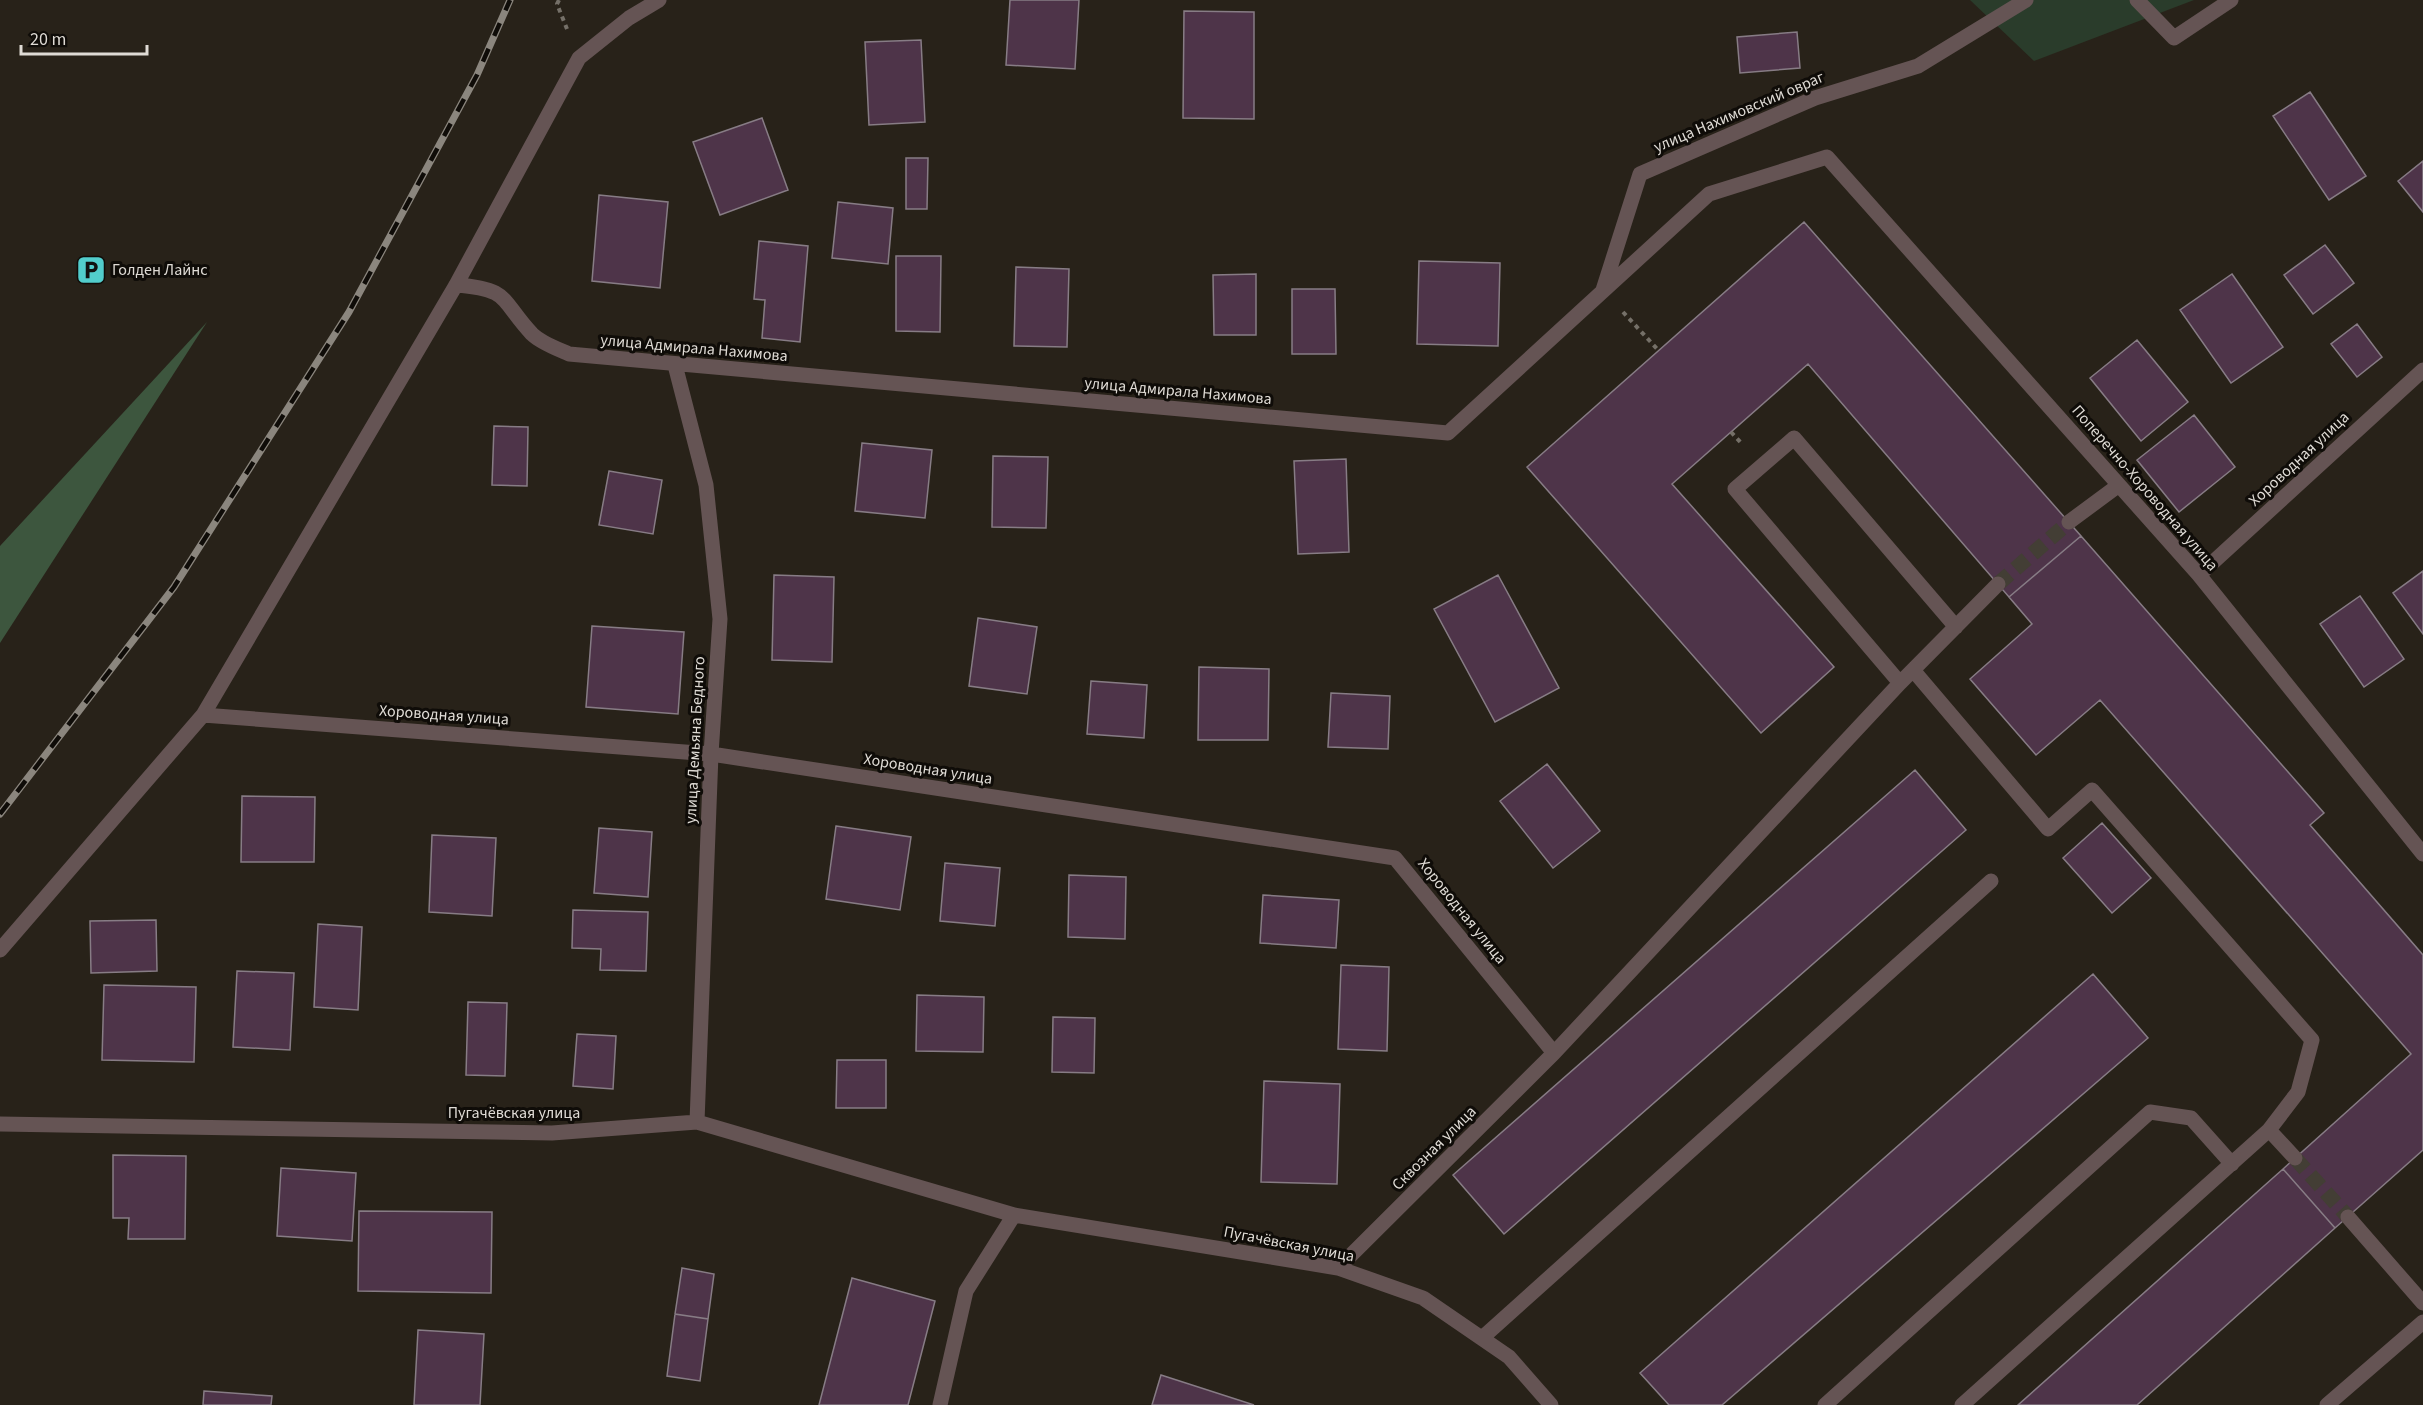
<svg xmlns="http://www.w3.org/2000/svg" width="2423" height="1405" font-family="'Source Sans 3',sans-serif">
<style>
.green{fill:#2a3c2b}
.forest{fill:#3d563e}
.building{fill:#4e3449;stroke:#877c85;stroke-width:1.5}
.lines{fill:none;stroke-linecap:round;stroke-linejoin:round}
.minor-tunnel{stroke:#433e35;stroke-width:15;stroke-dasharray:15 8;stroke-linecap:butt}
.path{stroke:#757068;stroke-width:4;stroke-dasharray:4.5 4.5;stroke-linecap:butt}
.minor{stroke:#655454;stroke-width:15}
.rail-casing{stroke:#8b867e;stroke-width:7}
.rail{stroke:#0f0c08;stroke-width:4.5;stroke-dasharray:14;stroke-linecap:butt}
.labels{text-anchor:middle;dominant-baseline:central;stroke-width:6;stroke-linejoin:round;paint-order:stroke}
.street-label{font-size:16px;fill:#dfdbd5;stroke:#0f0c08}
.poi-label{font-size:16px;fill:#dfdbd5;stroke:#0f0c08;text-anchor:start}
</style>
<rect width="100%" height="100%" fill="#282219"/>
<path class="green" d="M1970 0H2194L2034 61Z"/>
<path class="forest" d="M207 322 0 643V546Z"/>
<path class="building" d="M1010 0H1079L1075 69 1006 65Z
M1184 11 1254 12V119L1183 118Z
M1797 32 1800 68 1740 73 1737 37Z
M921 40 925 122 869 125 865 42Z
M2310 92 2366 176 2329 200 2273 116Z
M762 118 788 190 720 215 693 142Z
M906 158H928L927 209H906Z
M2423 161V212L2398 181Z
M599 195 668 202 660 288 592 281Z
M838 202 893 208 888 264 832 258Z
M1804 222 2081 536 2009 597 1808 364 1672 484 1834 667 1761 733 1527 467Z
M759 241 808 246 800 342 762 338 765 300 754 299Z
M2325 245 2354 283 2313 314 2284 275Z
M896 256H941L940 332 896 331Z
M1419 261 1500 263 1498 346 1417 344Z
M1016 267 1069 269 1067 347 1014 346Z
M1256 274V335H1214L1213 275Z
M2232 274 2283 347 2231 383 2180 310Z
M1292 289H1335L1336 354H1292Z
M2357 324 2382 357 2357 377 2331 344Z
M2137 340 2188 402 2141 441 2090 378Z
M2194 415 2235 467 2179 512 2137 460Z
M494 426 528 427 527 486 492 485Z
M862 443 932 450 925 518 855 511Z
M993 456 1048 457 1046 528 992 527Z
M1346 459 1349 552 1298 554 1294 461Z
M609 471 662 480 653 534 599 525Z
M2081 536 2324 813 2310 825 2423 955V1150L2335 1228 2283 1169 2411 1054 2100 700 2036 755 1970 679 2032 624 2009 597Z
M2423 571V634L2393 593Z
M774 575 834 577 832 662 772 660Z
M1498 575 1559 688 1495 722 1434 609Z
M2360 596 2404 659 2364 687 2320 624Z
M978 618 1037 627 1027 694 969 686Z
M592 626 684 632 678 714 586 707Z
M1199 667 1269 669 1268 740H1198Z
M1091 681 1147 685 1144 738 1087 734Z
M1331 693 1390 696 1388 749 1328 747Z
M1547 764 1600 831 1553 868 1500 801Z
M1915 770 1966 830 1504 1234 1453 1175Z
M242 796 315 797 314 862H241Z
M2102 823 2151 878 2112 913 2063 858Z
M836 826 911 837 900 910 826 899Z
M599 828 652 832 648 897 594 893Z
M432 835 496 838 492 916 429 912Z
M945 863 1000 868 995 926 940 921Z
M1069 875 1126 877 1125 939 1068 937Z
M1263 895 1339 900 1336 948 1260 943Z
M573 910 648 912 646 971 600 970 601 949 572 948Z
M156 920 157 971 91 973 90 921Z
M318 924 362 927 358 1010 314 1007Z
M1341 965 1389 967 1387 1051 1338 1049Z
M237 971 294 973 290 1050 233 1047Z
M2093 974 2148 1038 1722 1405H1669L1640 1373Z
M104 985 196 987 194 1062 102 1060Z
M917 995 984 997 983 1052 916 1051Z
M468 1002 507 1003 505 1076 466 1075Z
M1053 1017 1095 1018 1094 1073 1052 1072Z
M577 1034 616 1036 613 1089 573 1086Z
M837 1060H886V1108H836Z
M1264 1081 1340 1084 1337 1184 1261 1182Z
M113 1155 186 1156 185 1239H128L129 1218H113Z
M281 1168 356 1173 352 1241 277 1236Z
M2283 1169 2335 1228 2137 1405H2018Z
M359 1211 492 1212 491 1293 358 1291Z
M682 1268 714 1274 708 1319 675 1314Z
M852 1278 935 1301 908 1405H819Z
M675 1314 708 1319 700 1381 667 1376Z
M418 1330 484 1334 480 1405H414Z
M1161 1375 1254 1405H1152Z
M204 1391 272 1396 271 1405H203Z"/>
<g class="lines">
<path class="minor-tunnel" d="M1998 584 2069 522
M2295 1158 2348 1217"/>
<path class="path" d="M559 0 557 4 567 29
M1623 312 1659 351
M1731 432 1743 445"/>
<path class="minor" d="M2137 0 2174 38 2231 0
M456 285C511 289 500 300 532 334 541 343 558 349 569 354L1448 433 1709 194 1827 157 2199 575 2423 854
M1603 290 1640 174 1815 98 1918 66 2026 0
M675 365 706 485 720 619 711 754 697 1122
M2069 522 2119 485
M2199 575 2423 370
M1913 670 2048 829 2092 790 2312 1040 2298 1092 2269 1130 1962 1405
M1900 683 1735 489 1794 438 1956 627
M203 715 711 754 1395 858 1554 1053
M0 950 203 715 456 285 579 58 629 18 659 0
M0 1124 552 1133 697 1122 1014 1215 1338 1268 1423 1298 1509 1357 1551 1405
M2269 1130 2295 1158
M2348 1217 2423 1303
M1338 1268 1554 1053 1900 683 1998 584
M1482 1338 1991 881
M940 1405 966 1291 1014 1215
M1825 1405 2150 1112 2191 1118 2232 1164
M2327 1405 2423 1322"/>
<g class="rail-casing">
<path id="rail" d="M0 814 174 587 349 312 477 75 510 0"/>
</g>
<use href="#rail" class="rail"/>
</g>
<defs>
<g id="parking-square" transform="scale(1.5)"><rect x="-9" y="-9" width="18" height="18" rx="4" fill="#52cdcc" stroke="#0f0c08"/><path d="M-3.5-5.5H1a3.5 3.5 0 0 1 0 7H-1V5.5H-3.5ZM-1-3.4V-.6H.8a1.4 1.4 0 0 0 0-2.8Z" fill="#111"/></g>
</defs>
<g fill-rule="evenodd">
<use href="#parking-square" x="91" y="270"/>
</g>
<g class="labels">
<g class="street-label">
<text transform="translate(1739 112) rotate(-23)">улица Нахимовский овраг</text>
<text transform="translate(694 348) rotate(5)">улица Адмирала Нахимова</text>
<text transform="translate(1178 391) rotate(5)">улица Адмирала Нахимова</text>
<text transform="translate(2299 459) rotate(-43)">Хороводная улица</text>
<text transform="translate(2145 488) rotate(49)">Поперечно-Хороводная улица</text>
<text transform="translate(444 715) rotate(4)">Хороводная улица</text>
<text transform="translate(695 740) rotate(-87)">улица Демьяна Бедного</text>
<text transform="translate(928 769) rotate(9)">Хороводная улица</text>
<text transform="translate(1462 911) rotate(51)">Хороводная улица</text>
<text x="514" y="1113">Пугачёвская улица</text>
<text transform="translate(1434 1148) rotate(-45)">Сквозная улица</text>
<text transform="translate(1289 1244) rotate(11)">Пугачёвская улица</text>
</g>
<g class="poi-label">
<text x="112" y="270">Голден Лайнс</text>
</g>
</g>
<path d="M21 45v9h126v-9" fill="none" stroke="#dfdbd5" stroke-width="3"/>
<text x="30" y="45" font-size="18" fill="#dfdbd5" stroke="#0f0c08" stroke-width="4.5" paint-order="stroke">20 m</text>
</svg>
